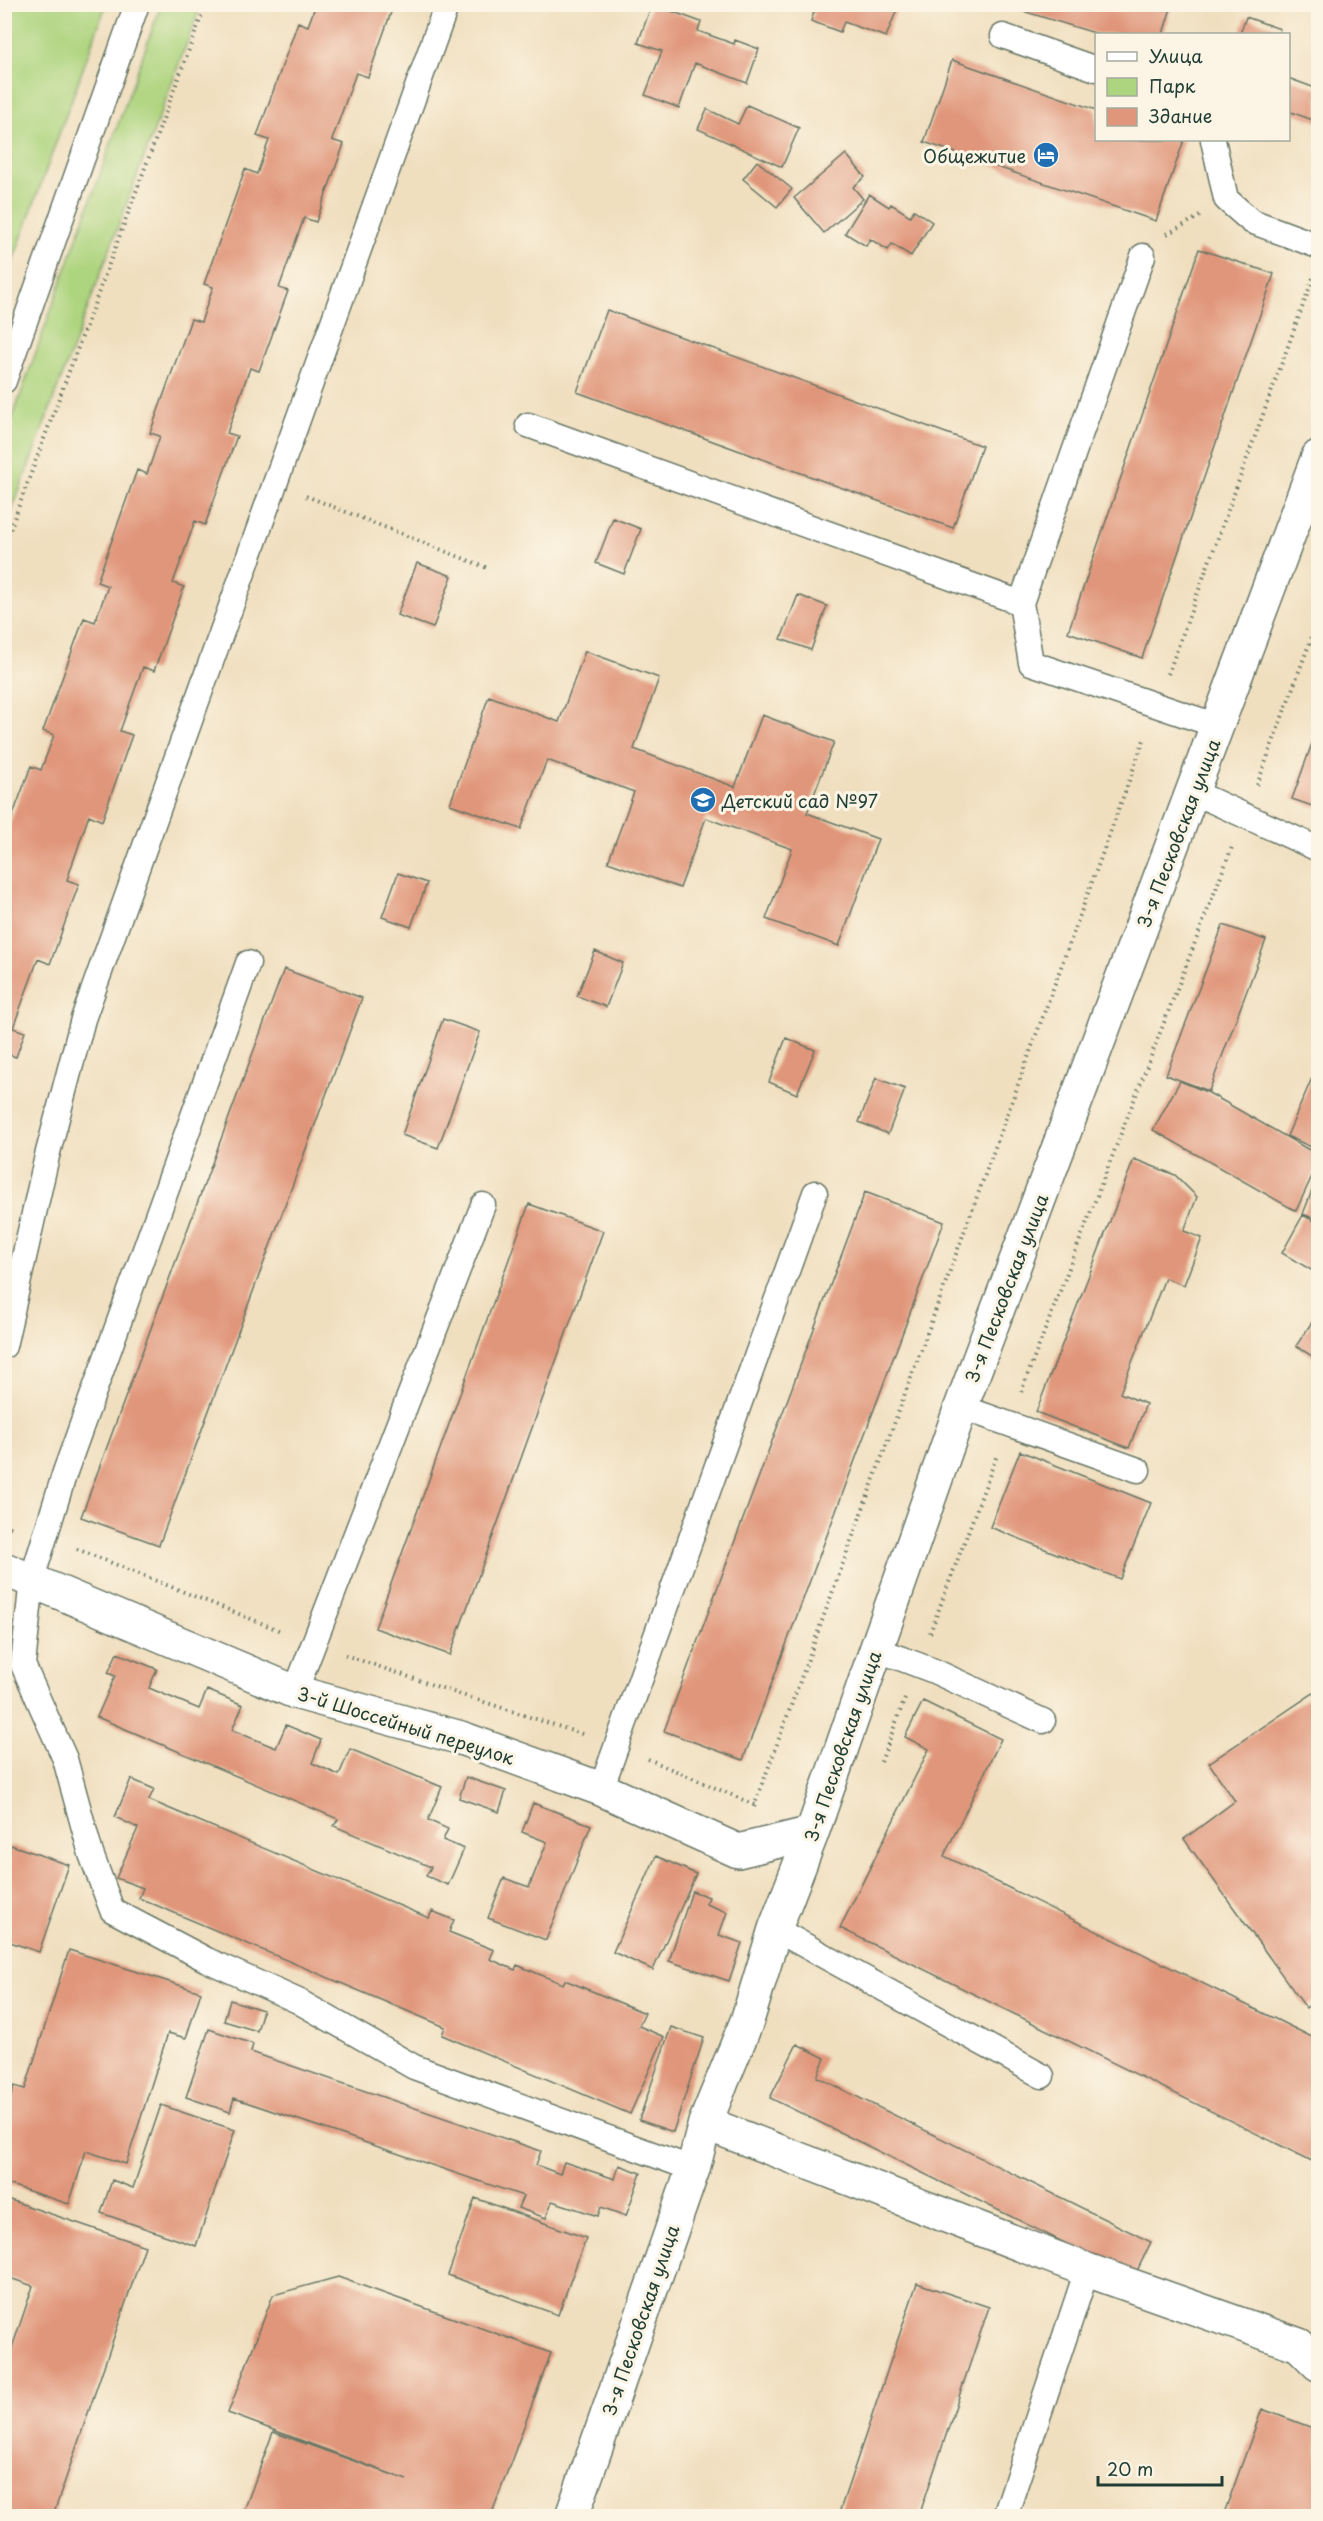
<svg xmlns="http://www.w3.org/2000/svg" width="1323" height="2521" font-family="'Playpen Sans',sans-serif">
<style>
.green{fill:#add47e;stroke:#668859;stroke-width:1.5}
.building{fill:#e0967a}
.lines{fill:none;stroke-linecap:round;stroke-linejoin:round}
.service-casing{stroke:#687665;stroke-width:27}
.minor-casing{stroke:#687665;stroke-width:36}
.path{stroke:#687665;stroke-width:4;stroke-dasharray:1.5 4.5;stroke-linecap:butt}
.service{stroke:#fff;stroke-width:24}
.minor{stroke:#fff;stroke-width:33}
.labels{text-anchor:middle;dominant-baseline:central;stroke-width:6;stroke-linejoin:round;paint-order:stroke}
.poi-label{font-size:18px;fill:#1f3d34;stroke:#fcf5e5;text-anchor:end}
.street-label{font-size:18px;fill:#1f3d34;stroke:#fcf5e5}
</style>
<rect width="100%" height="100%" fill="#fcf5e5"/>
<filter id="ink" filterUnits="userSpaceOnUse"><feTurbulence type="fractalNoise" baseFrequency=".0167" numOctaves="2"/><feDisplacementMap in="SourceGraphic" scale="12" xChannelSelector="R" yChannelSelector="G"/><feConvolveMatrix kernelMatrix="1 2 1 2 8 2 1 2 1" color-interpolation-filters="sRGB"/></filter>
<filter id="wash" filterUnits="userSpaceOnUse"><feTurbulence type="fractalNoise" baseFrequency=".008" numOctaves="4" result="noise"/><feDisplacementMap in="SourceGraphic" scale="24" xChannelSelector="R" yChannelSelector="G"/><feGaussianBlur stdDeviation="1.35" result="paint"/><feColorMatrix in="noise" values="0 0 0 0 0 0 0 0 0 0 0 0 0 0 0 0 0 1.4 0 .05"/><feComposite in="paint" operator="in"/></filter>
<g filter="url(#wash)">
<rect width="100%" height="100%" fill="#f0dfbf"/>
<path class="green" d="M5 4 106 5 5 283 4 5Z
M161 5H201L5 529V438Z"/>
<g id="blocks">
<path class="building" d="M316 4H394L368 77 356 73 332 140 344 144 316 222 304 218 279 288 288 291 259 371 250 368 227 433 237 436 205 525 195 521 173 583 184 587 154 671 143 667 120 731 132 735 102 821 89 815 67 880 79 884 50 964 38 959 13 1028 25 1032 16 1057 4 1053V839L31 766 41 770 54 735 43 731 84 618 95 622 108 586 97 582 137 470 147 474 160 436 150 433 191 319 201 322 213 287 204 284 245 169 257 174 269 140 257 136 298 22 308 26Z
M652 4 701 22 698 31 734 44 735 40 759 49 747 83 695 63 679 108 645 95 662 51 638 43Z
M796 4H899L886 37 844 22 840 32 811 21 814 12Z
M1003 5H1172L1163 34H1098Z
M1246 17 1280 29 1278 34H1240Z
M952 60 1096 110V140H1184L1156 221 924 142Z
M1288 78 1318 89V122L1288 111Z
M747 105 799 128 782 167 698 129 707 109 738 124Z
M846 154 865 177 853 187 863 199 824 233 794 198Z
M757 161 792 189 777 207 743 179Z
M869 194 889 207 891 204 910 216 914 210 932 222 911 256 892 244 888 250 870 239 866 246 845 233Z
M1199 249 1274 274 1142 658 1068 632Z
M607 310 982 446 953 528 577 392Z
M613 518 641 529 624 574 596 563Z
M417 563 452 576 433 628 397 615Z
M798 595 827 606 811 650 781 639Z
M585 651 659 678 634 749 735 787 762 715 834 742 807 813 878 839 839 946 766 919 792 849 706 818 680 888 608 862 634 792 547 760 521 829 450 804 489 696 559 722Z
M1318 727V808L1292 799Z
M398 873 427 883 411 927 382 917Z
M1223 925 1266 940 1209 1091 1166 1075Z
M595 951 623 963 606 1007 577 996Z
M284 969 362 998 159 1545 81 1517Z
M443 1019 480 1032 438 1148 402 1135Z
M786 1038 815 1050 797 1094 769 1082Z
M1318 1064V1150L1287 1136Z
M876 1078 905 1089 888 1134 859 1122Z
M1180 1081 1209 1093 1318 1155V1163L1296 1211 1153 1130Z
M1134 1159 1175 1175 1197 1197 1184 1231 1202 1238 1184 1285 1165 1278 1120 1393 1146 1404 1129 1448 1036 1412Z
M1318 1175V1220L1303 1214Z
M865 1192 944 1222 743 1760 664 1731Z
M529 1204 603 1231 450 1655 375 1628Z
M1303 1215 1318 1223V1274L1282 1253Z
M1318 1313V1360L1296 1346Z
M1020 1451 1151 1503 1120 1579 990 1527Z
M117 1653 157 1669 149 1688 199 1709 207 1690 243 1705 232 1730 276 1748 286 1725 321 1740 312 1763 339 1775 350 1749 442 1787 428 1820 448 1829 443 1840 464 1849 448 1885 426 1876 431 1867 334 1826 338 1819 97 1717 115 1676 108 1673Z
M1318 1690V1998L1306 2008 1184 1839 1235 1801 1209 1763Z
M923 1701 1001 1739 944 1856 1318 2040V2164L840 1928 929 1749 905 1737Z
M466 1777 506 1791 499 1812 459 1798Z
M131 1779 154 1789 149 1800 429 1918 432 1911 454 1920 449 1932 494 1950 490 1959 515 1970 517 1965 563 1984 565 1980 645 2013 639 2026 664 2037 630 2114 442 2035 445 2027 139 1898 143 1888 116 1878 138 1828 115 1817Z
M533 1803 591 1825 546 1940 488 1918 504 1878 529 1887 547 1842 522 1832Z
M11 1845 69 1865 39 1952 4 1940V1864Z
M656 1856 696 1874 653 1970 613 1952Z
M692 1891 709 1897 706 1904 727 1912 719 1935 742 1943 729 1981 669 1961Z
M69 1950 201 1992 186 2038 168 2033 126 2164 86 2151 69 2204 4 2183V2117L14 2086 25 2089Z
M230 2000 263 2010 257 2031 224 2021Z
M671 2027 704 2038 673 2132 639 2120Z
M209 2029 253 2044 251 2052 541 2151 536 2165 560 2174 564 2162 615 2179 619 2165 641 2173 626 2216 601 2207 598 2216 552 2201 546 2218 518 2208 523 2196 234 2098 230 2112 186 2097Z
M797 2044 825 2058 817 2077 1151 2242 1134 2277 770 2098Z
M161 2105 235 2130 196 2246 101 2213 112 2180 133 2188Z
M4 2198 145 2246 53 2516H4V2371L33 2286 4 2276Z
M475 2198 586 2238 558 2315 448 2275Z
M338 2277 551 2353 491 2516H242L273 2432 407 2480 228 2413 273 2295Z
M917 2283 989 2307 919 2516H838Z
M1262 2409 1318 2430V2510L1316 2516H1223Z"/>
</g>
</g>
<g filter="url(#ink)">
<use href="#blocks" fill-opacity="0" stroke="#687665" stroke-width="1.5"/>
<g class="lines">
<g class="service-casing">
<path id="service" d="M1003 36 1096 69
M1213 140 1226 199 1251 221 1318 246
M4 381 137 4
M528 425 1021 603 1031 663 1218 726
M1021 603 1143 256
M1193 792 1318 849
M248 963 65 1472 32 1579 23 1665 65 1759 91 1854 112 1910 207 1960 298 2001 414 2067 693 2169
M4 1346 47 1156 83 1019 447 4
M961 1407 1138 1470
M876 1649 934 1671 1043 1721
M295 1692 483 1205
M601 1789 815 1193
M775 1929 1042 2076
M1005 2516 1087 2270"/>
</g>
<g class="minor-casing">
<path id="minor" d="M4 1569 295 1692 461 1738 601 1789 738 1851 812 1833
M705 2123 1087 2270 1299 2345 1318 2364
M572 2516 693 2169 705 2123 747 2021 775 1929 812 1833 961 1407 1318 457"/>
</g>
<path class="path" d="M1167 234 1200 216
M306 496 490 569
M4 546 206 4
M1168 674 1313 278
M1257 785 1318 620
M1021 1392 1232 847
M4 1525 13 1528
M77 1549 281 1631
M930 1633 997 1455
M345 1655 471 1698
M478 1700 585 1735
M648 1759 755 1805
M881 1762 906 1696
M754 1807 1145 737"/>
<use href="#service" class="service"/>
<use href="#minor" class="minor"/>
</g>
</g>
<defs>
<g id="hotel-disc" transform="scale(1.35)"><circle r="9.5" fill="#1f6fb2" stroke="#fcf5e5"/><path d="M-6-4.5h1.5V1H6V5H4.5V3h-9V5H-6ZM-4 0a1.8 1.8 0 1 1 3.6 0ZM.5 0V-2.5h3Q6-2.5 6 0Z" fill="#fff"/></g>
<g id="school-disc" transform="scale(1.35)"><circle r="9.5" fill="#1f6fb2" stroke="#fcf5e5"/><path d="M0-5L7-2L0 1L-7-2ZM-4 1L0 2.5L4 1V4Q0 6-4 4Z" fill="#fff"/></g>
</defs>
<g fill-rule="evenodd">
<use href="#hotel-disc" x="1046" y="155"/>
<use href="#school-disc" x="703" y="800"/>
</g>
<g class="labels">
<g class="poi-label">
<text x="1026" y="155">Общежитие</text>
<text x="722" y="800" text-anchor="start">Детский сад №97</text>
</g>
<g class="street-label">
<text transform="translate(1178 833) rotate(-69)">3-я Песковская улица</text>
<text transform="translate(1006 1288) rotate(-69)">3-я Песковская улица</text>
<text transform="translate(406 1725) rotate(17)">3-й Шоссейный переулок</text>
<text transform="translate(842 1746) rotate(-71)">3-я Песковская улица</text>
<text transform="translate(640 2320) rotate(-71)">3-я Песковская улица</text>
</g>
</g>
<rect width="1323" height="2521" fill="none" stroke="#fcf5e5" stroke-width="24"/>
<rect x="1095" y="33" width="195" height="108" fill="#fcf5e5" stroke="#a4ab9e" stroke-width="1.5"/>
<rect x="1107" y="52" width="30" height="9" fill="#ffffff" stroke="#a4ab9e" stroke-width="1.5"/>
<text x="1149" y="63" font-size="18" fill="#1f3d34">Улица</text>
<rect x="1107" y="78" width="30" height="18" fill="#add47e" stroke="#a4ab9e" stroke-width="1.5"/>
<text x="1149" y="93" font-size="18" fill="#1f3d34">Парк</text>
<rect x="1107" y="108" width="30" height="18" fill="#e0967a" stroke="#a4ab9e" stroke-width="1.5"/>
<text x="1149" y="123" font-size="18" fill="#1f3d34">Здание</text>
<path d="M1098 2476v9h124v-9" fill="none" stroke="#1f3d34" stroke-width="3"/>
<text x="1107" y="2476" font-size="18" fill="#1f3d34" stroke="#fcf5e5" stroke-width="4.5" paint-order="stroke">20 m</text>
</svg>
